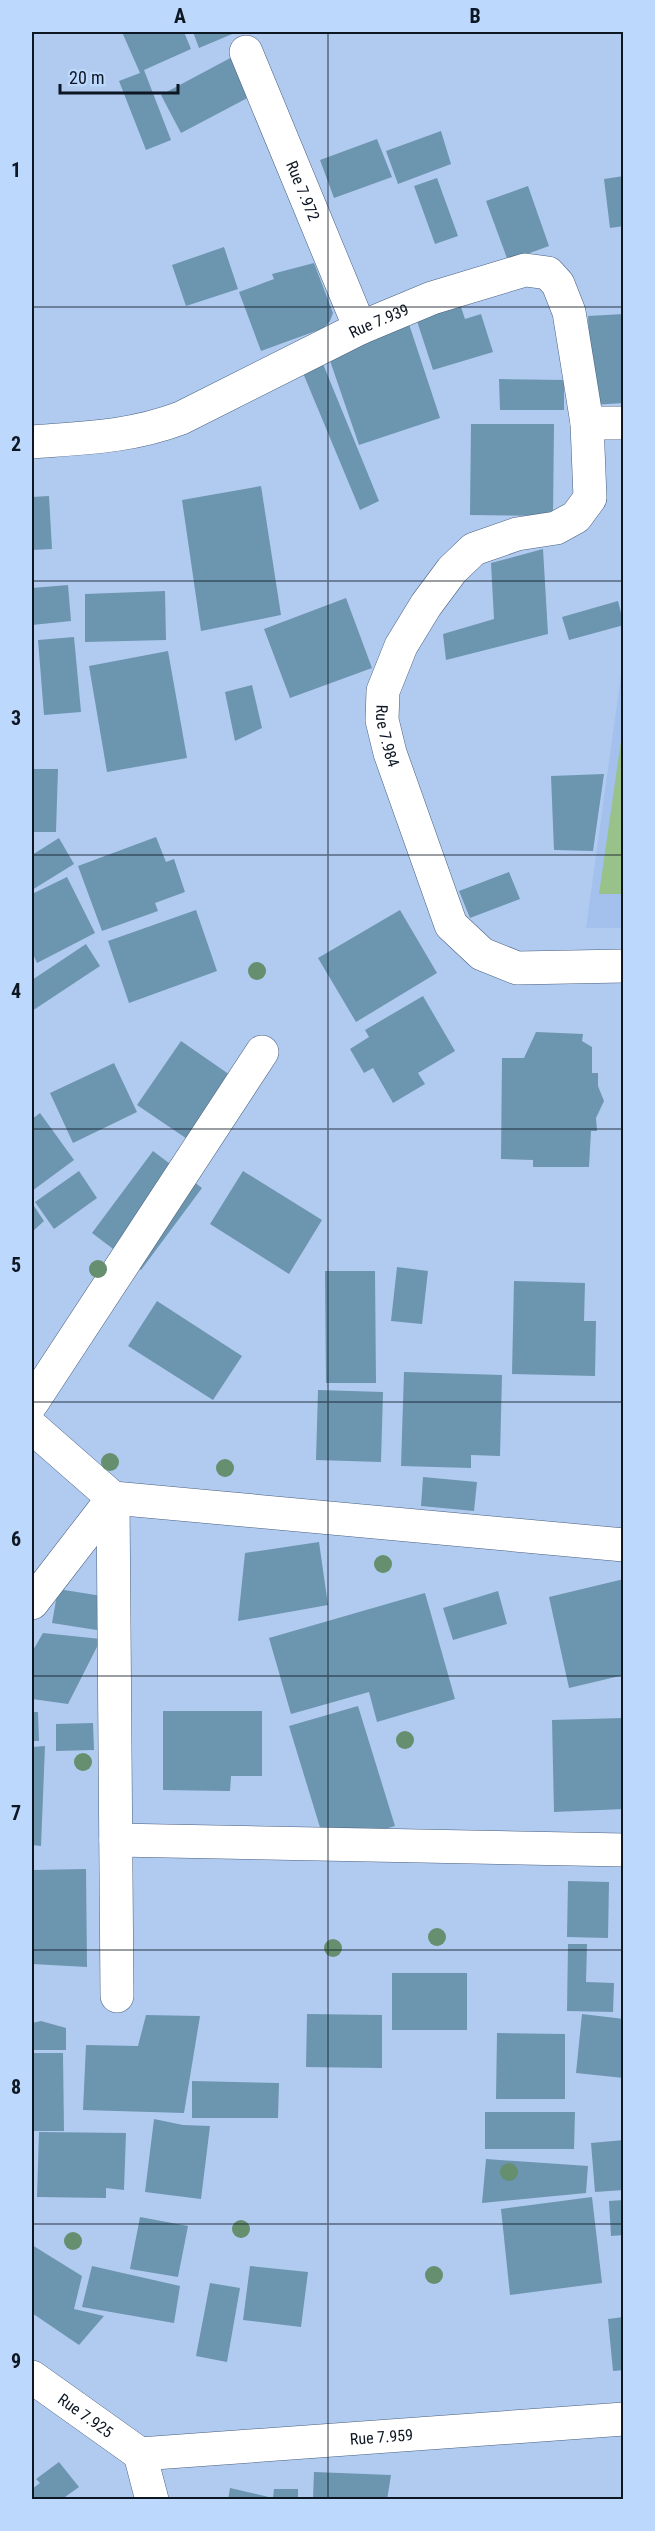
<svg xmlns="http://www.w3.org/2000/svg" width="655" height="2531" font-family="'Roboto Condensed',sans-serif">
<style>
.built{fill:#a3c1ec}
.green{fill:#99c18a}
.building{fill:#6c95af}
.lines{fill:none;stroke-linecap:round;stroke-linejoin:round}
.minor-casing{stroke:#485f7f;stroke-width:34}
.tertiary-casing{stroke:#485f7f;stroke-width:34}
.minor{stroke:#fff;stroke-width:33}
.tertiary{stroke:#fff;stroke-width:33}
.tree{fill:#658f6e}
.grid{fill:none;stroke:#0d1623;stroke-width:1.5;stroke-opacity:0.55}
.labels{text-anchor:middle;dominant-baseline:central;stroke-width:4.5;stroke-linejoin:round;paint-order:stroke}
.street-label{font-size:16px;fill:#0d1623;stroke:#bdd8fd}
.neatline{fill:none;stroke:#0d1623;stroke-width:2}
.grid-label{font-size:20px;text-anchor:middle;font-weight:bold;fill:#0d1623}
</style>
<rect width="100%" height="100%" fill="#b1cbf0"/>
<path class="built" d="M623 660V928H586Z"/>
<path class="green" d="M623 727V894H599Z"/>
<path class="building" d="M122 32H184L191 49 144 70 171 140 146 150 119 81 140 73Z
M193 32H237L199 48Z
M234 56 255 94 181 133 161 95Z
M441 131 451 164 398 184 386 151Z
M377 139 392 177 334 198 320 160Z
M624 176V226L610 228 604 179Z
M437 178 458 236 435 244 414 186Z
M528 186 549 246 508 261 486 201Z
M224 247 238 289 186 306 172 265Z
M314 263 333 313 330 321 324 328 261 351 239 292 274 279 272 274Z
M460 304 465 319 481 314 493 352 433 370 416 318Z
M624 314V403L592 405 588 316Z
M409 324 440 418 359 445 327 352Z
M323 364 379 501 360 510 303 373Z
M499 379 564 380V410H500Z
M471 424H554L553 516 470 515Z
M261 486 281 615 201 631 182 500Z
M49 496 52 549 32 550V497Z
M543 549 548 634 446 660 443 634 494 619 491 563Z
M68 585 71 621 32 625V588Z
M165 591 166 640 85 642V594Z
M346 598 372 668 290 698 264 629Z
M618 601 624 625 569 640 562 617Z
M74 637 81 712 44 715 38 640Z
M168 651 187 758 107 772 89 666Z
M252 685 262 728 235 741 225 692Z
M32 769H58L56 832H32Z
M604 774 593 851 554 850 551 776Z
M156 837 166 862 174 859 185 892 155 903 158 911 102 931 78 866Z
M59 838 74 864 32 890V855Z
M509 872 520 899 470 918 459 891Z
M67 877 95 933 37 963 32 952V894Z
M196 910 217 971 129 1003 108 941Z
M400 910 437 973 356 1022 318 958Z
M86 944 100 966 32 1011V980Z
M423 996 455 1051 418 1073 425 1084 393 1103 373 1068 364 1073 350 1049 369 1037 365 1030Z
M536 1032 583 1034 582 1041 592 1047V1073H598V1086L604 1101 596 1118 597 1131H591L589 1167H533V1160L501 1159 502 1058H524Z
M181 1041 243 1084 199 1147 137 1105Z
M114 1063 137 1112 73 1143 50 1093Z
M40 1113 74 1160 32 1191V1119Z
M153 1151 202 1188 141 1270 92 1233Z
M79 1171 97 1198 54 1229 35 1202Z
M243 1171 322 1220 289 1274 210 1224Z
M32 1203 44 1221 32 1232Z
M397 1267 428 1271 422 1324 391 1321Z
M325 1271H375L376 1383H326Z
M514 1281 585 1283 584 1321H596L595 1376 512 1374Z
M157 1301 242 1356 213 1400 128 1346Z
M404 1372 502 1375 500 1456 471 1455V1468L401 1466Z
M318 1390 383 1392 381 1462 316 1460Z
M423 1477 477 1482 474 1511 421 1506Z
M319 1542 328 1605 238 1621 245 1553Z
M624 1579V1675L569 1688 549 1597Z
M58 1589 108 1597 103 1631 52 1623Z
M498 1591 507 1624 453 1640 443 1608Z
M425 1593 455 1699 377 1722 369 1692 291 1714 269 1638Z
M43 1633 101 1639 68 1704 32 1699V1652Z
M358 1706 395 1826 326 1847 289 1726Z
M163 1711H262V1776H231L230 1791 163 1790Z
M32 1712H38L39 1741H32Z
M624 1718V1809L554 1812 552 1720Z
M93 1723 94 1750 56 1751V1724Z
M45 1746 41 1846 32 1845V1747Z
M86 1869 87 1967 32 1964V1870Z
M568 1881 609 1882 608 1938 567 1937Z
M568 1944H587L586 1982 614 1983 613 2012 567 2011Z
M392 1973H467V2030H392Z
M307 2014 382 2015V2068L306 2067Z
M582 2014 624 2019V2078L576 2073Z
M146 2015 200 2016 184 2113 83 2110 86 2045 138 2046Z
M41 2021 66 2028V2050H32V2023Z
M497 2033 565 2034V2099H496Z
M32 2053H63L64 2131H32Z
M192 2081 279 2083 278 2118H192Z
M485 2112H575L574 2149H485Z
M154 2119 183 2125 210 2126 201 2199 145 2192Z
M39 2132 126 2133 124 2190 106 2188V2198L37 2197Z
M624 2140V2190L595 2192 591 2143Z
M486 2159 588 2166 586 2193 482 2203Z
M592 2197 602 2283 510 2295 501 2209Z
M624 2200V2235L611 2236 609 2201Z
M140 2217 188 2226 178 2277 130 2269Z
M32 2245 82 2276 74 2309 104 2316 79 2345 32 2313Z
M92 2266 180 2286 174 2323 82 2307Z
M250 2266 308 2272 301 2327 243 2320Z
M210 2283 240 2288 227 2362 196 2356Z
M624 2317V2370L613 2371 608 2319Z
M59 2462 79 2487 65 2497 66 2500H32V2489L40 2483 36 2479Z
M314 2472 391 2475 387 2500H313Z
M230 2488 273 2498 274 2489H298V2500H228Z"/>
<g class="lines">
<g class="minor-casing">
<g id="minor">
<path id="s1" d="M246 52 360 328"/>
<path d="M587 423H624"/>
<path id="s2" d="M32 442C84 438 131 437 181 418L360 328 432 298 525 270 548 273 558 284 569 312 587 423 590 498 576 517 556 528 517 534 474 549 452 570 426 605 401 646 383 691 382 720 390 753 451 925 482 954 517 968 624 966"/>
<path d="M32 1403 262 1052"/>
<path d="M32 1427 113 1498 624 1545"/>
<path d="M113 1498 117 1996"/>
<path d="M32 1603 113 1498"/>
<path d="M116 1840 624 1850"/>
</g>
</g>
<g class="tertiary-casing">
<g id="tertiary">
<path id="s3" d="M32 2377 140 2454"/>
<path id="s4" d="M140 2454 624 2419"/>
<path d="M140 2454 152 2500"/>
</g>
</g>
<use href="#minor" class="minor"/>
<use href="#tertiary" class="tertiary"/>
</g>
<g class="tree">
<circle cx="257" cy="971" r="9"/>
<circle cx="98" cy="1269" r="9"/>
<circle cx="110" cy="1462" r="9"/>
<circle cx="225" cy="1468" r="9"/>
<circle cx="383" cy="1564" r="9"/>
<circle cx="405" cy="1740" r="9"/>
<circle cx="83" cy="1762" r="9"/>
<circle cx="437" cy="1937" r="9"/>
<circle cx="333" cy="1948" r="9"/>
<circle cx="509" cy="2172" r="9"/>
<circle cx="241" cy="2229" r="9"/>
<circle cx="73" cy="2241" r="9"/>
<circle cx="434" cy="2275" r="9"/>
</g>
<path class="grid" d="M328 32V2500M32 307H624M32 581H624M32 855H624M32 1129H624M32 1402H624M32 1676H624M32 1950H624M32 2224H624"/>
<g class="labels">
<g class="street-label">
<text stroke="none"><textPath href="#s1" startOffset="150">Rue 7.972</textPath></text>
<text stroke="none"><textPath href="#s2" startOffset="372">Rue 7.939</textPath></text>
<text stroke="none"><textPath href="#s2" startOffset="1130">Rue 7.984</textPath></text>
<text stroke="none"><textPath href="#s3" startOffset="66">Rue 7.925</textPath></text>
<text stroke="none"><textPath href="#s4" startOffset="242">Rue 7.959</textPath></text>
</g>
</g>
<rect width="655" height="2531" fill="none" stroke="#bdd8fd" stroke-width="66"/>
<path d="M60 84v9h118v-9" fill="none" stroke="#0d1623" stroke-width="3"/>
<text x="69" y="84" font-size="18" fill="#0d1623" stroke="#bdd8fd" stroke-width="4.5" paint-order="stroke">20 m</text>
<rect x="33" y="33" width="589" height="2465" class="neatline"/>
<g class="grid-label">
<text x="180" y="23">A</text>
<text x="475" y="23">B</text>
<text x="16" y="177">1</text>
<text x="16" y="451">2</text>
<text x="16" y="725">3</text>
<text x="16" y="998">4</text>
<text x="16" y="1272">5</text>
<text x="16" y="1546">6</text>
<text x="16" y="1820">7</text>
<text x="16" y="2094">8</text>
<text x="16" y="2368">9</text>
</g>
</svg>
